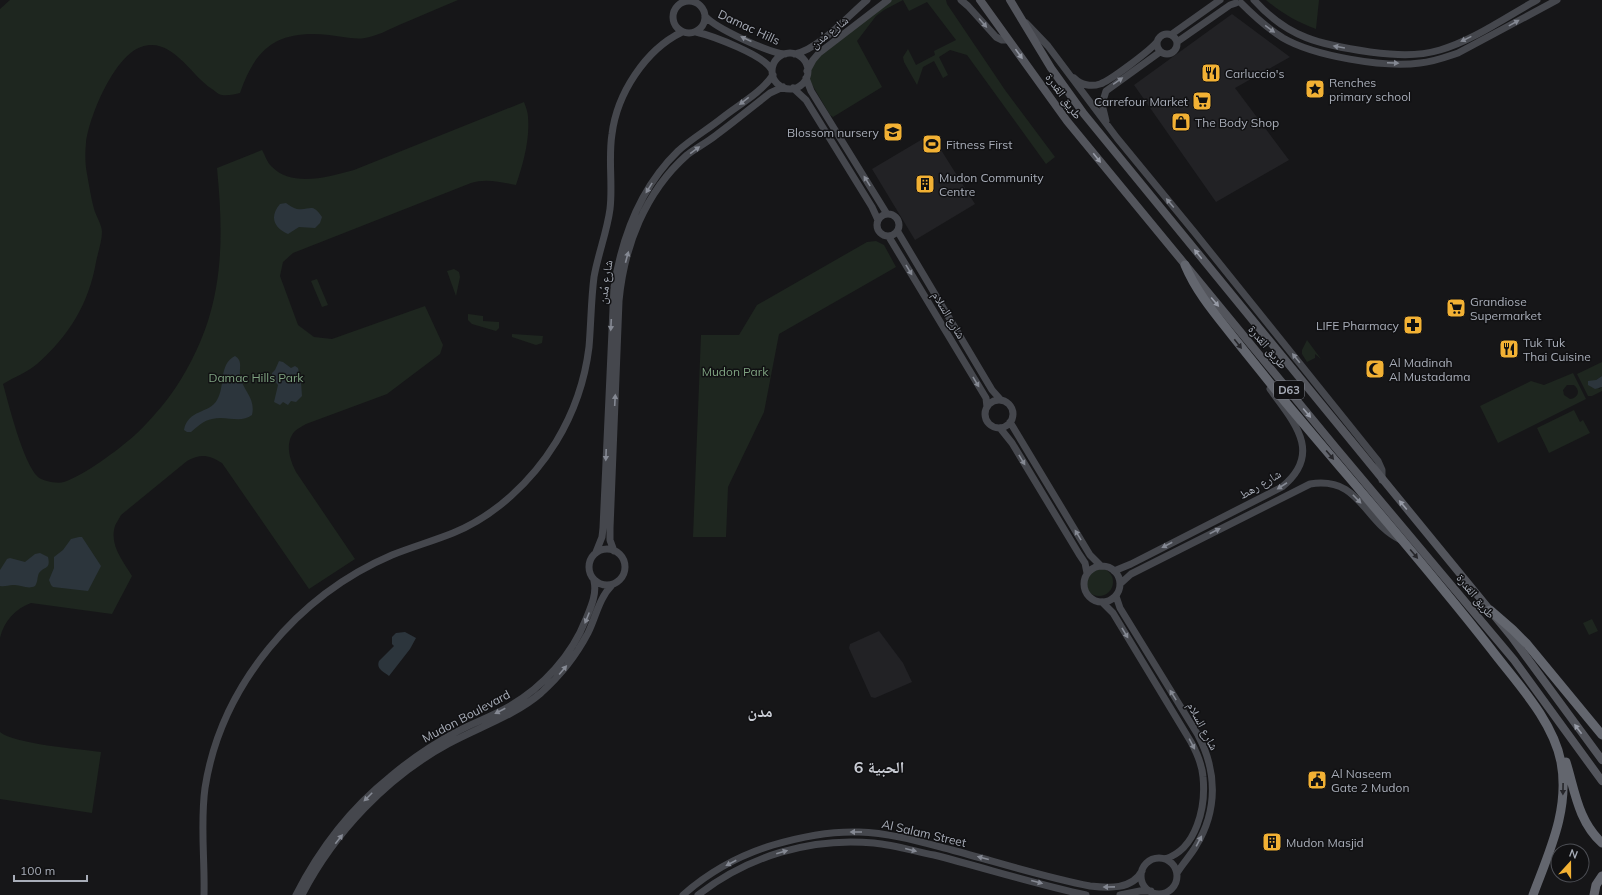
<svg xmlns="http://www.w3.org/2000/svg" width="1602" height="895" font-family="Mulish,'Noto Naskh Arabic',sans-serif">
<style>
.built{fill:#222225}
.green{fill:#1e261f;fill-rule:evenodd}
.water{fill:#2c353c}
.lines{fill:none;stroke-linecap:round;stroke-linejoin:round}
.secondary{stroke:#45474d;stroke-width:7}
.primary{stroke:#53555c;stroke-width:8}
.highway{stroke:#63666e;stroke-width:9}
.oneway{fill:#858993}
.oneway2{fill:#979ba6}
.oneway3{fill:#26262a}
.labels{text-anchor:middle;dominant-baseline:central;stroke-width:3;stroke-linejoin:round;paint-order:stroke}
.shield{fill:#111113;stroke:#7b7e86;stroke-width:1}
.shield-label{font-size:11px;font-weight:bold;fill:#a8adb8}
.street-label{font-size:12px;fill:#a8adb8;stroke:#111113}
.poi-label{font-size:12px;fill:#a8adb8;stroke:#111113;text-anchor:start}
.park-label{font-size:12px;fill:#7fa381;stroke:#111113}
.district-label{font-size:16px;font-weight:bold;fill:#c9ccd4;stroke:#111113}
</style>
<rect width="100%" height="100%" fill="#161618"/>
<path class="built" d="M1232 14 1290 57 1235 88 1289 160 1216 202 1134 85Z
M931 134 975 204 915 240 872 169Z
M879 631 903 663 912 682 875 698 871 697 849 648 850 644Z"/>
<path class="green" d="M10 0H458C438 8 419 17 399 25 388 30 377 36 365 38 353 40 340 36 329 35 279 30 256 46 240 93 235 94 228 96 222 95 219 95 215 91 212 89 190 75 172 36 141 47 114 56 89 117 86 143 85 153 85 164 87 174 89 185 91 198 94 209 96 216 102 225 102 232 102 241 98 252 96 262 89 303 69 336 37 364 28 372 14 377 3 384 9 405 23 463 38 477 43 481 57 484 64 482 85 475 118 450 135 435 147 424 159 410 169 397 185 376 200 346 208 321 224 270 222 221 217 168L262 150C265 155 267 162 271 166 292 188 328 177 354 170L524 102C526 107 528 113 528 117 530 140 523 164 516 185 500 182 486 178 471 183L293 253 283 262 280 276 298 325 314 337 332 339 425 306 443 345 440 354 387 394 306 424C303 426 298 428 295 431 284 443 290 460 296 472L355 559 309 589 222 463C209 455 201 453 187 461L121 515C119 519 116 523 115 526 109 545 123 561 132 576L112 614 31 603C15 609 4 621 0 638V9Z
M888 0H946L947 4 1005 90 1055 157 1046 164 967 55 950 50 939 57 948 75 943 78 934 61 923 67 917 85 904 62 903 57 908 49 916 65 935 55 934 51 956 40 927 2 909 11 903 0 884 10 876 16 857 41 882 87 833 117 830 115 810 81 809 74 812 61Z
M1266 0H1319L1316 29C1297 22 1281 13 1266 0Z
M876 241 884 245 896 267 779 334 764 412 728 487 726 537H693L701 335H739L757 305 867 242Z
M454 269 459 272 460 277 456 296 447 271Z
M317 279 328 305 322 307 311 281Z
M468 314 483 316V321L499 322V328L496 331 472 324 468 320Z
M512 334 543 336 542 343 536 345 512 337Z
M1307 340 1321 359 1315 354V358L1307 362 1302 354V350Z
M1602 362V376L1596 380 1599 389 1602 387V391L1592 396H1588L1577 374Z
M1573 373 1586 399 1498 443 1480 406 1531 381 1544 385ZM1567 385H1574C1581 391 1578 398 1570 399L1564 395 1563 390Z
M1574 410 1580 422 1583 420 1590 433 1549 453 1537 428Z
M1085 582a14 14 0 1 1 28 0a14 14 0 1 1-28 0Z
M1592 619 1598 631 1589 635 1583 623Z
M0 732C14 744 79 749 101 752L92 813 0 799Z"/>
<path class="water" d="M286 203C289 205 293 208 297 209 310 211 312 202 322 217L320 223 315 228 299 227 288 234C274 228 269 217 280 204Z
M235 356C243 361 239 367 240 376 243 391 256 398 252 415 240 424 226 415 212 419 204 420 197 427 191 432H187L184 430C188 409 209 414 217 400 226 385 218 365 235 356Z
M279 361 283 362 291 368 295 366 298 368 301 382 302 396 296 402 291 401 288 405 283 402 280 405 274 402 278 385 272 378V373L275 370Z
M1602 376V387L1595 389 1588 385V381L1596 380Z
M79 537H82L101 566 100 568 88 591 53 587 51 585 49 580 54 568V557L63 550 71 539Z
M40 553 48 557C51 570 44 566 39 573 37 577 38 582 35 586 27 590 21 584 13 585 8 585 5 587 0 586V570L7 559 10 558 25 562 35 554Z
M405 632 416 638 410 649 389 676C383 671 376 669 379 661L394 646 392 644V637L396 633Z"/>
<g class="lines">
<path class="secondary" d="M961 0 968 6 996 37 1002 40H1008
M1254 0C1288 38 1321 45 1370 52 1394 55 1416 57 1440 50 1474 40 1506 17 1537 0
M673 17a16 16 0 1 1 32 0a16 16 0 1 1-32 0Z
M1241 3C1254 16 1267 28 1283 38 1314 56 1384 68 1420 63 1433 62 1446 57 1458 53L1557 0
M705 16C715 28 769 53 785 54
M1026 23 1048 46 1117 138 1195 233 1378 461 1382 470V480
M696 32C713 36 764 55 772 70
M1157 44a10 10 0 1 1 20 0a10 10 0 1 1-20 0Z
M1172 34 1220 0
M1177 42 1230 5 1236 3
M772 71a18 18 0 1 1 36 0a18 18 0 1 1-36 0Z
M795 54C819 49 848 16 867 0
M807 71 813 60 819 53 888 0
M806 78 811 91 887 214
M1074 78C1081 85 1091 87 1100 84 1110 81 1149 51 1156 43
M793 88 806 100 872 207 878 220
M1106 121 1102 104 1106 91 1160 52
M877 225a11 11 0 1 1 22 0a11 11 0 1 1-22 0Z
M898 232 992 390 1000 399
M889 237 986 398 987 407
M985 414a14 14 0 1 1 28 0a14 14 0 1 1-28 0Z
M1010 422 1090 555 1101 566
M1000 428 1012 443 1079 554 1085 563 1087 573
M589 567a18 18 0 1 1 36 0a18 18 0 1 1-36 0Z
M614 551 610 540V528L619 301C624 247 645 192 687 155 696 148 706 143 715 136 734 122 752 107 770 93L783 87
M596 552 602 537 603 528 614 287C622 237 640 188 678 151 691 139 707 130 722 118 738 105 761 93 773 75
M1084 584a18 18 0 1 1 36 0a18 18 0 1 1-36 0Z
M1114 571 1131 564 1282 487C1324 453 1293 421 1270 389
M1120 584 1131 574 1310 484C1361 476 1363 522 1401 540
M1116 596 1120 608 1198 735C1217 771 1218 810 1196 846 1191 855 1183 863 1177 873
M1102 602 1113 613 1191 742C1197 753 1202 764 1203 777 1206 806 1197 849 1165 859
M1141 876a18 18 0 1 1 36 0a18 18 0 1 1-36 0Z
M204 895C205 859 200 824 205 788 221 685 298 595 392 555 412 547 433 541 453 533 495 516 532 481 556 442 573 414 585 380 589 347 591 324 591 300 594 277 598 254 607 232 610 209 613 184 608 159 612 134 617 94 645 50 682 32
M296 895C319 850 350 809 390 777 411 759 433 744 458 731 475 722 493 716 510 706 543 687 572 655 586 619 591 607 597 594 594 581
M302 895C334 833 387 777 448 744 479 727 514 716 541 693 560 676 576 656 588 633 596 617 599 598 612 585
M683 895C709 872 740 855 773 845 800 837 830 831 859 832 891 833 921 842 952 850 997 862 1043 877 1090 886 1108 888 1132 890 1142 871
M698 895C748 856 811 837 874 843 894 845 914 851 934 855 985 868 1035 884 1086 895
M1120 895 1140 891H1151"/>
<path class="primary" d="M980 0 1067 121 1336 448 1514 660 1602 781
M1010 0 1051 68 1084 114 1511 636 1602 760"/>
<path class="highway" d="M1185 265C1195 289 1211 309 1227 329 1245 352 1264 375 1282 398 1352 482 1424 563 1491 649 1516 682 1553 720 1561 762 1570 809 1549 852 1533 895
M1490 610 1513 630 1527 644 1602 735
M1566 762C1575 791 1578 821 1602 843
M1594 895 1596 885 1602 876"/>
</g>
<defs><path id="oneway-solid" d="M-6-.8H1V-3.2L6.5 0L1 3.2V.8H-6Z"/></defs>
<g class="oneway">
<use href="#oneway-solid" transform="translate(983 23) rotate(49)"/>
<use href="#oneway-solid" transform="translate(1514 23) rotate(-29)"/>
<use href="#oneway-solid" transform="translate(1270 29) rotate(36)"/>
<use href="#oneway-solid" transform="translate(746 39) rotate(-155)"/>
<use href="#oneway-solid" transform="translate(1466 39) rotate(154)"/>
<use href="#oneway-solid" transform="translate(1339 47) rotate(-170)"/>
<use href="#oneway-solid" transform="translate(1393 63) rotate(3)"/>
<use href="#oneway-solid" transform="translate(1118 81) rotate(-35)"/>
<use href="#oneway-solid" transform="translate(744 101) rotate(142)"/>
<use href="#oneway-solid" transform="translate(695 150) rotate(-36)"/>
<use href="#oneway-solid" transform="translate(867 181) rotate(-122)"/>
<use href="#oneway-solid" transform="translate(649 188) rotate(122)"/>
<use href="#oneway-solid" transform="translate(1170 203) rotate(-130)"/>
<use href="#oneway-solid" transform="translate(627 257) rotate(-75)"/>
<use href="#oneway-solid" transform="translate(909 270) rotate(59)"/>
<use href="#oneway-solid" transform="translate(611 325) rotate(93)"/>
<use href="#oneway-solid" transform="translate(1296 358) rotate(-129)"/>
<use href="#oneway-solid" transform="translate(976 382) rotate(59)"/>
<use href="#oneway-solid" transform="translate(615 400) rotate(-87)"/>
<use href="#oneway-solid" transform="translate(606 455) rotate(92)"/>
<use href="#oneway-solid" transform="translate(1022 460) rotate(59)"/>
<use href="#oneway-solid" transform="translate(1282 486) rotate(147)"/>
<use href="#oneway-solid" transform="translate(1357 499) rotate(46)"/>
<use href="#oneway-solid" transform="translate(1215 531) rotate(-27)"/>
<use href="#oneway-solid" transform="translate(1078 535) rotate(-121)"/>
<use href="#oneway-solid" transform="translate(1167 545) rotate(152)"/>
<use href="#oneway-solid" transform="translate(587 618) rotate(112)"/>
<use href="#oneway-solid" transform="translate(1125 633) rotate(59)"/>
<use href="#oneway-solid" transform="translate(563 670) rotate(-50)"/>
<use href="#oneway-solid" transform="translate(1173 695) rotate(-122)"/>
<use href="#oneway-solid" transform="translate(500 711) rotate(153)"/>
<use href="#oneway-solid" transform="translate(1192 744) rotate(62)"/>
<use href="#oneway-solid" transform="translate(368 797) rotate(135)"/>
<use href="#oneway-solid" transform="translate(856 832) rotate(180)"/>
<use href="#oneway-solid" transform="translate(339 839) rotate(-52)"/>
<use href="#oneway-solid" transform="translate(1199 841) rotate(-62)"/>
<use href="#oneway-solid" transform="translate(911 850) rotate(14)"/>
<use href="#oneway-solid" transform="translate(782 852) rotate(-16)"/>
<use href="#oneway-solid" transform="translate(983 858) rotate(-165)"/>
<use href="#oneway-solid" transform="translate(731 863) rotate(152)"/>
<use href="#oneway-solid" transform="translate(1037 882) rotate(15)"/>
<use href="#oneway-solid" transform="translate(1109 887) rotate(179)"/>
</g>
<g class="oneway2">
<use href="#oneway-solid" transform="translate(1019 54) rotate(54)"/>
<use href="#oneway-solid" transform="translate(1097 158) rotate(51)"/>
<use href="#oneway-solid" transform="translate(1198 254) rotate(-129)"/>
<use href="#oneway-solid" transform="translate(1215 302) rotate(50)"/>
<use href="#oneway-solid" transform="translate(1307 413) rotate(50)"/>
<use href="#oneway-solid" transform="translate(1403 505) rotate(-130)"/>
<use href="#oneway-solid" transform="translate(1578 729) rotate(-127)"/>
</g>
<g class="oneway3">
<use href="#oneway-solid" transform="translate(1238 344) rotate(52)"/>
<use href="#oneway-solid" transform="translate(1330 455) rotate(50)"/>
<use href="#oneway-solid" transform="translate(1414 554) rotate(50)"/>
<use href="#oneway-solid" transform="translate(1563 789) rotate(91)"/>
</g>
<defs>
<g id="restaurant-square" transform="scale(1)"><rect x="-9" y="-9" width="18" height="18" rx="4" fill="#f2b134" stroke="#111113"/><path d="M-5-6h1v4h1v-4h1v4h1v-4h1v5L-1.5 .5V6h-2V.5L-5-1ZM5-6V6H3V1.5H1.5Q1.5-4 5-6Z" fill="#111"/></g>
<g id="sight-square" transform="scale(1)"><rect x="-9" y="-9" width="18" height="18" rx="4" fill="#f2b134" stroke="#111113"/><path d="M0-6L1.8-2.2L6-1.7L2.9 1.2L3.7 5.4L0 3.3L-3.7 5.4L-2.9 1.2L-6-1.7L-1.8-2.2Z" fill="#111"/></g>
<g id="supermarket-square" transform="scale(1)"><rect x="-9" y="-9" width="18" height="18" rx="4" fill="#f2b134" stroke="#111113"/><path d="M-6-5.5h2.5l.6 2H6L4.5 2H-2.5L-4.4-4H-6ZM-1.5 3.2a1.3 1.3 0 1 0 .1 0ZM3 3.2a1.3 1.3 0 1 0 .1 0Z" fill="#111"/></g>
<g id="shop-square" transform="scale(1)"><rect x="-9" y="-9" width="18" height="18" rx="4" fill="#f2b134" stroke="#111113"/><path d="M-5-2.5h2.3a2.7 3.5 0 0 1 5.4 0H5L5.5 6h-11ZM-1.5-2.5h3a1.5 2.3 0 0 0-3 0Z" fill="#111"/></g>
<g id="school-square" transform="scale(1)"><rect x="-9" y="-9" width="18" height="18" rx="4" fill="#f2b134" stroke="#111113"/><path d="M0-5L7-2L0 1L-7-2ZM-4 1L0 2.5L4 1V4Q0 6-4 4Z" fill="#111"/></g>
<g id="stadium-square" transform="scale(1)"><rect x="-9" y="-9" width="18" height="18" rx="4" fill="#f2b134" stroke="#111113"/><path d="M0-5a6.5 5 0 1 0 0 10a6.5 5 0 1 0 0-10ZM-3.5-1.8h7v3.6h-7Z" fill="#111"/></g>
<g id="building-square" transform="scale(1)"><rect x="-9" y="-9" width="18" height="18" rx="4" fill="#f2b134" stroke="#111113"/><path d="M-4-6H4V6H1V3H-1V6H-4ZM-2.5-4.3h1.7v1.8h-1.7ZM.8-4.3h1.7v1.8H.8ZM-2.5-1h1.7V.8h-1.7ZM.8-1h1.7V.8H.8Z" fill="#111"/></g>
<g id="pharmacy-square" transform="scale(1)"><rect x="-9" y="-9" width="18" height="18" rx="4" fill="#f2b134" stroke="#111113"/><path d="M-2-6h4v4h4v4h-4v4h-4v-4h-4v-4h4Z" fill="#111"/></g>
<g id="mosque-square" transform="scale(1)"><rect x="-9" y="-9" width="18" height="18" rx="4" fill="#f2b134" stroke="#111113"/><path d="M3.5-4.9A6 6 0 1 0 3.5 4.9A5 5 0 1 1 3.5-4.9Z" fill="#111"/></g>
<g id="civic-square" transform="scale(1)"><rect x="-9" y="-9" width="18" height="18" rx="4" fill="#f2b134" stroke="#111113"/><path d="M-.6-6.5H3V-4.5H.6V-3L4-1V1h2V6H-6V1h2V-1L-.6-3ZM-1.2 2.5V6h2.4V2.5Z" fill="#111"/></g>
</defs>
<g fill-rule="evenodd">
<use href="#restaurant-square" x="1211" y="73"/>
<use href="#sight-square" x="1315" y="89"/>
<use href="#supermarket-square" x="1202" y="101"/>
<use href="#shop-square" x="1181" y="122"/>
<use href="#school-square" x="893" y="132"/>
<use href="#stadium-square" x="932" y="144"/>
<use href="#building-square" x="925" y="184"/>
<use href="#supermarket-square" x="1456" y="308"/>
<use href="#pharmacy-square" x="1413" y="325"/>
<use href="#restaurant-square" x="1509" y="349"/>
<use href="#mosque-square" x="1375" y="369"/>
<use href="#civic-square" x="1317" y="780"/>
<use href="#building-square" x="1272" y="842"/>
</g>
<g class="labels">
<rect class="shield" x="1274" y="381" width="30" height="18" rx="3"/>
<g class="shield-label">
<text x="1289" y="390">D63</text>
</g>
<g class="street-label">
<text transform="translate(749 27) rotate(25)">Damac Hills</text>
<text transform="translate(829 32) rotate(-38)">شارع مُدن</text>
<text transform="translate(1064 96) rotate(54)">طريق القدرة</text>
<text transform="translate(605 282) rotate(-82)">شارع مُدن</text>
<text transform="translate(949 315) rotate(59)">شارع السلام</text>
<text transform="translate(1268 347) rotate(50)">طريق القدرة</text>
<text transform="translate(1260 484) rotate(-30)">شارع رهط</text>
<text transform="translate(1476 596) rotate(51)">طريق القدرة</text>
<text transform="translate(466 716) rotate(-28)">Mudon Boulevard</text>
<text transform="translate(1203 726) rotate(62)">شارع السلام</text>
<text transform="translate(924 833) rotate(13)">Al Salam Street</text>
</g>
<g class="poi-label">
<text x="1225" y="73">Carluccio's</text>
<text x="1329" y="82">Renches<tspan x="1329" dy="14">primary school</tspan></text>
<text x="1188" y="101" text-anchor="end">Carrefour Market</text>
<text x="1195" y="122">The Body Shop</text>
<text x="879" y="132" text-anchor="end">Blossom nursery</text>
<text x="946" y="144">Fitness First</text>
<text x="939" y="177">Mudon Community<tspan x="939" dy="14">Centre</tspan></text>
<text x="1470" y="301">Grandiose<tspan x="1470" dy="14">Supermarket</tspan></text>
<text x="1399" y="325" text-anchor="end">LIFE Pharmacy</text>
<text x="1523" y="342">Tuk Tuk<tspan x="1523" dy="14">Thai Cuisine</tspan></text>
<text x="1389" y="362">Al Madinah<tspan x="1389" dy="14">Al Mustadama</tspan></text>
<text x="1331" y="773">Al Naseem<tspan x="1331" dy="14">Gate 2 Mudon</tspan></text>
<text x="1286" y="842">Mudon Masjid</text>
</g>
<g class="park-label">
<text x="735" y="371">Mudon Park</text>
<text x="256" y="377">Damac Hills Park</text>
</g>
<g class="district-label">
<text x="760" y="711">مدن</text>
<text x="879" y="767">الحبية 6</text>
</g>
</g>
<g transform="translate(1570 863) rotate(21)"><circle r="19" fill="#111113" stroke="#4d4f55"/>
<path d="M0-3L7 15L0 10L-7 15Z" fill="#f2b134"/>
<text y="-6" font-size="11" font-weight="bold" text-anchor="middle" fill="#a8adb8">N</text>
</g>
<path d="M14 875v6h73v-6" fill="none" stroke="#a8adb8" stroke-width="2"/>
<text x="20" y="875" font-size="12" fill="#a8adb8" stroke="#111113" stroke-width="3" paint-order="stroke">100 m</text>
</svg>
